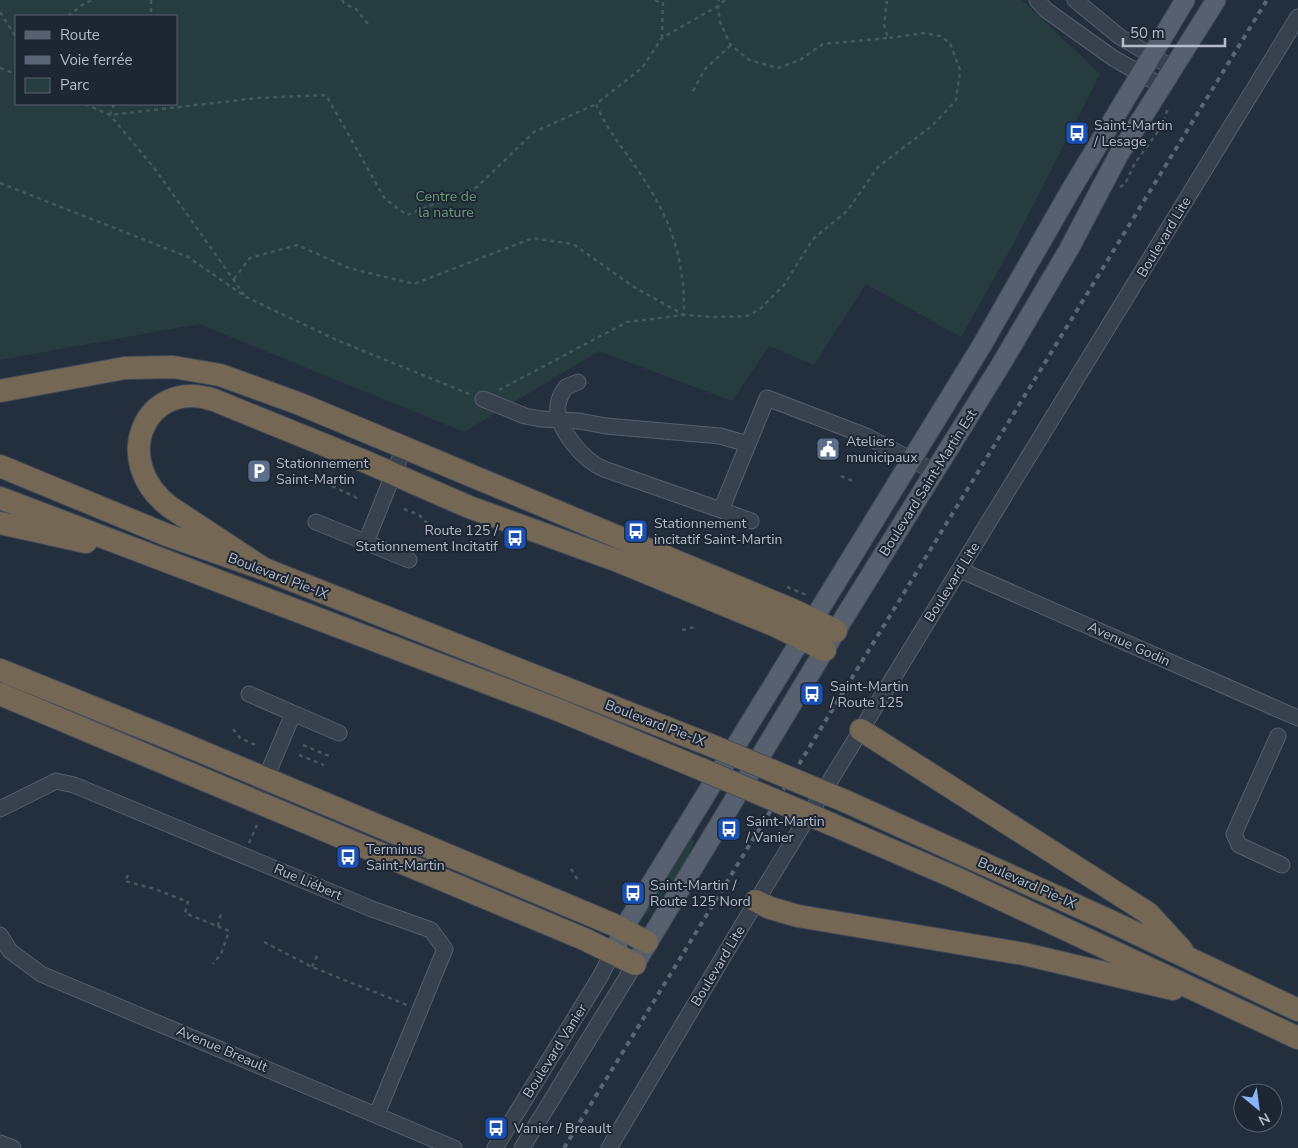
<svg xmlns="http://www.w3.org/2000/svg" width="1298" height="1148" font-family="'Nunito Sans',sans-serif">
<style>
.green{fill:#263c3f;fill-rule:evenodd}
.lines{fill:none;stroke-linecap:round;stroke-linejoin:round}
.minor-casing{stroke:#565f6c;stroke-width:17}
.major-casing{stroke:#414a57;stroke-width:21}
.highway-casing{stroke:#434c59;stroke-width:24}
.path{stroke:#44595c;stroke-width:2.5;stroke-dasharray:4 4;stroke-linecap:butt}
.minor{stroke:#38414e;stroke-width:15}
.major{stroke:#56606e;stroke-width:19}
.highway{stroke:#746855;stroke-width:22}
.rail{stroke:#5a6575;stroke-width:4;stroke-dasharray:5 5;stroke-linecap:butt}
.highway-bridge-casing{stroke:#434c59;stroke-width:24;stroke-linecap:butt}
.highway-bridge{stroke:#746855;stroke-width:22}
.labels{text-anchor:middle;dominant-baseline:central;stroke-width:4;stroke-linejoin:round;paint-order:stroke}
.poi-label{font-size:14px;fill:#b4bcc9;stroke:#1d2633;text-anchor:start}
.park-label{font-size:14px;fill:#6b9a76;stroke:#1d2633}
.street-label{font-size:14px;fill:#b4bcc9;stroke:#1d2633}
</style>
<rect width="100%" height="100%" fill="#242f3e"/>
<path class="green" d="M0 0H1022L1100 74 1014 243 961 337 866 284 814 365 769 346 732 401 599 351 464 432 199 324 0 360ZM16 16H176V104H16Z
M690 839 694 842C683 870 666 894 645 916L644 915Z"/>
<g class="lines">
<g class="minor-casing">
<path id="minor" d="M1037 0 1046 10 1113 58 1162 86
M1075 0 1120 37 1173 68
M578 382 566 387C562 392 559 398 558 405 555 428 584 461 604 469L721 510 767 398 866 436 935 472
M483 399 525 416 541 419 579 421 606 426 720 436 748 444
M721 510 751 521
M316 522 409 560
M366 542 404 448
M960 570 1298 718
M249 694 339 733
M1278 736 1234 834 1239 845 1282 865
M256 801 293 714
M0 809 56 781 74 785 372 909 431 930 445 949 377 1114
M0 935 10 951 41 974 454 1148
M0 1143 13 1148
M495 1148 600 977 613 952
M522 1148 635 964
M609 1148 765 887 1298 17"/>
</g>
<g class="major-casing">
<path id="major" d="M613 952 630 918 982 345 1069 193 1185 0
M635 964 842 621 1000 366 1069 249 1118 156 1216 0"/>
</g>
<g class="highway-casing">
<path id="highway" d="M0 391 125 368 173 367 220 375 300 404 795 611 836 631
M0 466 167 535 264 569 715 747
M0 498 556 709 701 769
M0 523 86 542
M264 569 170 507C109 461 145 377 214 400L364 461 469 507 618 561 776 626 825 650
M0 670 176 741 612 924 647 942
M0 694 584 939 635 964
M861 730 1148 913 1182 950
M845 801 1108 920 1298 1010
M831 824 956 878 1298 1038
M756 901 770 908 798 916 1024 954 1173 989"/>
</g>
<path class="path" d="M151 0V16
M342 0 345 4 356 9 368 24
M655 0 662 4
M725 0 718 6 720 22 730 44 749 60 778 68 800 60 823 44 888 38
M0 12 16 37
M68 16 85 3 92 0
M662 38 663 0
M0 68 16 74
M693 91 705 69 731 45
M85 104 110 115 155 169 245 296
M114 104 110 115 257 98 326 95 385 199 407 215 477 187 534 132 596 104
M0 183 188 257 246 297 339 341 472 395
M1120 187 1125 184 1135 163 1162 126 1168 108
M234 279 250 258 297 245 349 268 414 284 533 238 573 244 634 287 684 315C685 258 670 216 637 169 622 147 606 128 596 104L642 68 662 38 718 6 719 0
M499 390 627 322 684 315 715 317 747 316 760 309 784 285 813 239 847 211 878 167 933 125 956 100 960 70 950 43 940 36 924 33 888 38 884 25 887 1
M832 445 836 439
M841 476 855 482
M332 486 359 499
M404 509 419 515 427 523
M787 587 809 596
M682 630 696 627
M233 729 240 738 256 745
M303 745 329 756
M299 755 324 765
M249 843 257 825
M571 869 579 882
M128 875 125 881 155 889 188 902 185 913 229 931 221 954 213 964
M218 926 221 913
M264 942 312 967 407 1005
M312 967 317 956"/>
<use href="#minor" class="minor"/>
<use href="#major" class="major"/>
<use href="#highway" class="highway"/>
<path class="rail" d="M564 1148 1267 0"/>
<g class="highway-bridge-casing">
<path id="highway-bridge" d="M715 747 845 801
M701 769 831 824"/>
</g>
<use href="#highway-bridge" class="highway-bridge"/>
</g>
<defs>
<g id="bus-square" transform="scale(1.25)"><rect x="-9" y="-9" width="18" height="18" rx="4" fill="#1a4fb4" stroke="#1d2633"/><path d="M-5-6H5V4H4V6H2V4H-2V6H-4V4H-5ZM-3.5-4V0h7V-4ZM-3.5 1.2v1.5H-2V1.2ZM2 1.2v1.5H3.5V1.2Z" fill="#fff"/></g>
<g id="civic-square" transform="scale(1.25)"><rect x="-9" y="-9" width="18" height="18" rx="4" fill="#5c6f8a" stroke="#1d2633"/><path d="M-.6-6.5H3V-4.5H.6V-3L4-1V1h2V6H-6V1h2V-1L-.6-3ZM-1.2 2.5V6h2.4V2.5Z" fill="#fff"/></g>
<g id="parking-square" transform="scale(1.25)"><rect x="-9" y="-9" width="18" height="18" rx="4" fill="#5c6f8a" stroke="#1d2633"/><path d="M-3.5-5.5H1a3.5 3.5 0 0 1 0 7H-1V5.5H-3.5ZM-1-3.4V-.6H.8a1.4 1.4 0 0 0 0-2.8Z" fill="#fff"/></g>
</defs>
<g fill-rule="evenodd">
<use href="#bus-square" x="1077" y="133"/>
<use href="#civic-square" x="828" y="449"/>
<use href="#parking-square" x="259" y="471"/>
<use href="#bus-square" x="636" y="531"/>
<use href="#bus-square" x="515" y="538"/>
<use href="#bus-square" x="812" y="694"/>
<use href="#bus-square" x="729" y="829"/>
<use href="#bus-square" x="348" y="857"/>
<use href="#bus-square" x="633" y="893"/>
<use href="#bus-square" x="496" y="1128"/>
</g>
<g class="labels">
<g class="poi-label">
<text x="1094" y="125">Saint-Martin<tspan x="1094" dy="16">/ Lesage</tspan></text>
<text x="846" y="441">Ateliers<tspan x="846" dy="16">municipaux</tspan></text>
<text x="276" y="463">Stationnement<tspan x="276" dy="16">Saint-Martin</tspan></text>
<text x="654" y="523">Stationnement<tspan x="654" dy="16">incitatif Saint-Martin</tspan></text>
<text x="498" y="530" text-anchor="end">Route 125 /<tspan x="498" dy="16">Stationnement Incitatif</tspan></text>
<text x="830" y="686">Saint-Martin<tspan x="830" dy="16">/ Route 125</tspan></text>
<text x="746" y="821">Saint-Martin<tspan x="746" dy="16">/ Vanier</tspan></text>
<text x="366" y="849">Terminus<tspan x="366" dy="16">Saint-Martin</tspan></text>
<text x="650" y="885">Saint-Martin /<tspan x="650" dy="16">Route 125 Nord</tspan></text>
<text x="514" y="1128">Vanier / Breault</text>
</g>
<g class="park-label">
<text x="446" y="196">Centre de<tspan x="446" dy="16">la nature</tspan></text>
</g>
<g class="street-label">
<text transform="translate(1164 237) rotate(-59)">Boulevard Lite</text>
<text transform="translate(928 483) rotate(-58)">Boulevard Saint-Martin Est</text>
<text transform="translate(278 576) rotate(21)">Boulevard Pie-IX</text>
<text transform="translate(952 582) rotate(-58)">Boulevard Lite</text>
<text transform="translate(1129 644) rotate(24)">Avenue Godin</text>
<text transform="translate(655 723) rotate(21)">Boulevard Pie-IX</text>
<text transform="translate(308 882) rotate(23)">Rue Liébert</text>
<text transform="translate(1027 883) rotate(24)">Boulevard Pie-IX</text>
<text transform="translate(718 966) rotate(-59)">Boulevard Lite</text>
<text transform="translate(222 1049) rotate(23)">Avenue Breault</text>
<text transform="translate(555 1051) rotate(-58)">Boulevard Vanier</text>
</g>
</g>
<rect x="15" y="15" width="162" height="90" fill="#1d2633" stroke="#59626f"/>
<rect x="25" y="31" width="25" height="8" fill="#56606e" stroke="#59626f"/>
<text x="60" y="40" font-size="15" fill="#b4bcc9">Route</text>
<rect x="25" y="56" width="25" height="8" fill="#5a6575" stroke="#59626f"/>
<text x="60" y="65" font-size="15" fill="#b4bcc9">Voie ferrée</text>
<rect x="25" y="78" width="25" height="15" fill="#263c3f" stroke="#59626f"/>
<text x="60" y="90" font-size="15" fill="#b4bcc9">Parc</text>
<g transform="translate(1258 1108) rotate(151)"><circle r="24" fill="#1d2633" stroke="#59626f"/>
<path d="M0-4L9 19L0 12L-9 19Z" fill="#8ab4f8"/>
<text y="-8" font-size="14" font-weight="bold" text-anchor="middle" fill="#b4bcc9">N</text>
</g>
<path d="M1123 38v8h102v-8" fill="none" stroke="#b4bcc9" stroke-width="2.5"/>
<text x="1130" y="38" font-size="15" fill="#b4bcc9" stroke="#1d2633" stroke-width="4" paint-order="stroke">50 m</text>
</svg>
